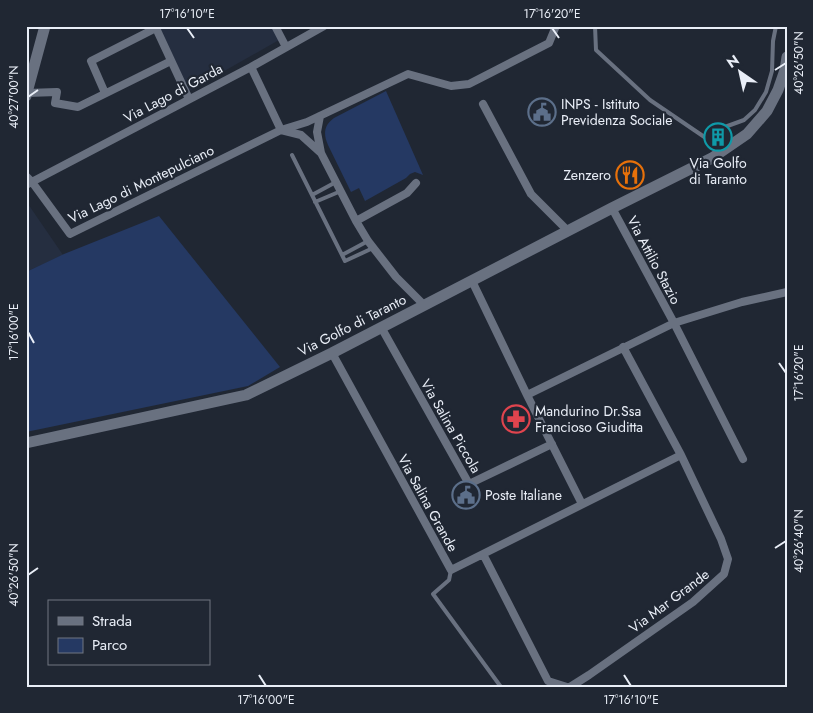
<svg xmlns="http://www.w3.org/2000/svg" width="813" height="713" font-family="Jost,sans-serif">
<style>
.built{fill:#252e40}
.green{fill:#253963}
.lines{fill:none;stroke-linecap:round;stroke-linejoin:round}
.lane{stroke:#697180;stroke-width:4}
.street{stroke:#697180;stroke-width:8}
.secondary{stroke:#697180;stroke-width:11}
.ticks{fill:none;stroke:#e9eef7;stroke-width:2}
.labels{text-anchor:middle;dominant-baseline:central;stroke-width:4.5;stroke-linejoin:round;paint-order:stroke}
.street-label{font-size:14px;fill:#e9eef7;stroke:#202733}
.poi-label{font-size:14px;fill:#e9eef7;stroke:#202733;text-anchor:start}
.neatline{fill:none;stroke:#e9eef7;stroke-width:2}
.ticks-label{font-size:12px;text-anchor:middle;fill:#e9eef7}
</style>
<rect width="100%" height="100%" fill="#202733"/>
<path class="built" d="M159 26H272L279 40 189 91Z
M26 201 63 255 26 272Z"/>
<path class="green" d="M386 91 423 175 415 172 410 174 406 178 365 201 359 188 351 192 328 145C323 134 324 125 334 118Z
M159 216 280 367 248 386 26 432V272L64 254Z"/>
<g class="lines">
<path class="lane" d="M595 26 596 50 650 100 722 149
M709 140 711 132 744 120 755 110 766 92 772 71 773 41 776 26
M292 155 345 261 373 248
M312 195 336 182
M315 202 341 191
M342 255 368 241
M451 570 449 580 433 594 501 687"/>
<path class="street" d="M155 26 189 99
M275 26 286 47
M251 67 281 130
M27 93 57 92 55 103 78 107 171 61
M105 93 91 61 156 28
M483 104 531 194 568 231
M320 116 317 132 321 153 356 221 368 241 396 277 424 305
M281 130 301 135 321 153
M26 176 32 182 70 234 281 130 307 122 408 74 451 86 469 84 549 43 556 26
M26 185 251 67 324 26
M612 208 674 323 743 459
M356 221 407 193 416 183
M472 281 527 395 582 504
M381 327 469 484 552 444
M332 353 451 570 681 455
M527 395 674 323 742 302 787 292
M483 554 548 681 567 687
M570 687 589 675 693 602 724 574 728 559 721 539 681 455 623 347"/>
<path class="secondary" d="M26 96 45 26
M26 443 246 395 332 353 612 208 712 158 747 134 767 111 778 90 785 70 787 57"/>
</g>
<path class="ticks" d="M187 28 194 38M552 28 559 38M775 70 786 63M28 97 38 90M28 332 34 343M779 363 786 373M775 548 786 541M28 575 38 568M259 675 266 686M624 675 631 686"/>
<defs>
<g id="civic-ring" transform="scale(1.4375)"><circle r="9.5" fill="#202733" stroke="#5c6f8a" stroke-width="1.5"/><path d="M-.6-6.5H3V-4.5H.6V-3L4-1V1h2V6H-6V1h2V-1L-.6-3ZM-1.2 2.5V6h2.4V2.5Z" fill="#5c6f8a"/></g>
<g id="building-ring" transform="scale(1.4375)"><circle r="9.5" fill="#202733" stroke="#0f9aa8" stroke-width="1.5"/><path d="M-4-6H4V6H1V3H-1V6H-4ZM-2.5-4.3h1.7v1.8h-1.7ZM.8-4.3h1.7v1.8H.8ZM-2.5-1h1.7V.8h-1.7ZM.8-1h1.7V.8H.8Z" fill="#0f9aa8"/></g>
<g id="restaurant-ring" transform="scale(1.4375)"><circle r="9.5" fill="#202733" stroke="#e8710a" stroke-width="1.5"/><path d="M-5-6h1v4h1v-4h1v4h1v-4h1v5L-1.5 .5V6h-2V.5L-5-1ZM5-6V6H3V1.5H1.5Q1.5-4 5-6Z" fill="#e8710a"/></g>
<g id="pharmacy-ring" transform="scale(1.4375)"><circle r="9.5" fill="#202733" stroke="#e0444e" stroke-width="1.5"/><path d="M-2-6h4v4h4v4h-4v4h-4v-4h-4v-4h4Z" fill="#e0444e"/></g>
</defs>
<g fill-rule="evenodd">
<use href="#civic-ring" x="542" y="112"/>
<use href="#building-ring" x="718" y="137"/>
<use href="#restaurant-ring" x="630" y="175"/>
<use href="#pharmacy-ring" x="516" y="419"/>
<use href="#civic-ring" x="466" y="495"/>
</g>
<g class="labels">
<g class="street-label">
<text transform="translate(173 93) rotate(-28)">Via Lago di Garda</text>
<text transform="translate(141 184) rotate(-26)">Via Lago di Montepulciano</text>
<text transform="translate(654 260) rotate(62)">Via Attilio Stazio</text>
<text transform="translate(352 325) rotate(-27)">Via Golfo di Taranto</text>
<text transform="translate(451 426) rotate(60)">Via Salina Piccola</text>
<text transform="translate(428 503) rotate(61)">Via Salina Grande</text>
<text transform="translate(669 601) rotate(-37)">Via Mar Grande</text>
</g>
<g class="poi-label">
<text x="561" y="104">INPS - Istituto<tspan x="561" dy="16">Previdenza Sociale</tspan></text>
<text x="718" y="163" text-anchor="middle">Via Golfo<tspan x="718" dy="16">di Taranto</tspan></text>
<text x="611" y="175" text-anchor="end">Zenzero</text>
<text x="535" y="411">Mandurino Dr.Ssa<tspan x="535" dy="16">Francioso Giuditta</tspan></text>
<text x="485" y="495">Poste Italiane</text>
</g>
</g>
<rect width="813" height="713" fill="none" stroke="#202733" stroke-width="55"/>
<rect x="48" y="600" width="162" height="65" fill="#202733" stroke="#707781"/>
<rect x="58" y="617" width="25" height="8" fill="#697180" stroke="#707781"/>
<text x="92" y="626" font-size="15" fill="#e9eef7">Strada</text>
<rect x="58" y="638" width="25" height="15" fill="#253963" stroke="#707781"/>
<text x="92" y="650" font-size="15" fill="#e9eef7">Parco</text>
<g transform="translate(740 72) rotate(326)" stroke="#202733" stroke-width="4" paint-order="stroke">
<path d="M0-4L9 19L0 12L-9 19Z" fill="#e9eef7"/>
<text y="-8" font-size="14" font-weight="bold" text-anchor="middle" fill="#e9eef7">N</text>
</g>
<rect x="28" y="28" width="758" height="658" class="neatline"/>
<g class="ticks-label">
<text x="187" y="18">17°16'10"E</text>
<text x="552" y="18">17°16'20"E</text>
<text transform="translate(799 63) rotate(-90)" y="4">40°26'50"N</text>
<text transform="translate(14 97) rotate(-90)" y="4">40°27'00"N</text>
<text transform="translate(14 332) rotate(-90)" y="4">17°16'00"E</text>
<text transform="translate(799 373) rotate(-90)" y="4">17°16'20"E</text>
<text transform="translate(799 541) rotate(-90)" y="4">40°26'40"N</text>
<text transform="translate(14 575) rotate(-90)" y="4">40°26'50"N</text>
<text x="266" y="704">17°16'00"E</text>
<text x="631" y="704">17°16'10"E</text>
</g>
</svg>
